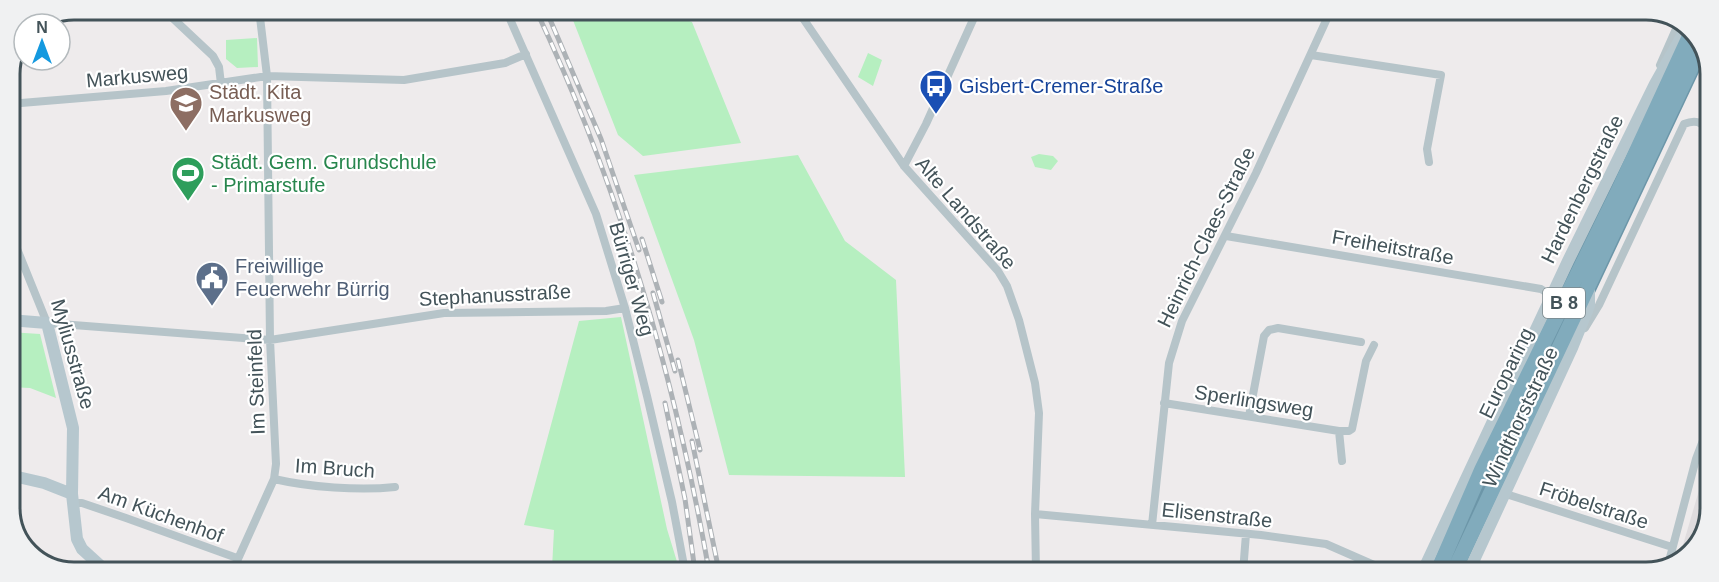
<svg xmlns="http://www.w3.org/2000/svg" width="1719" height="582" font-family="Arial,sans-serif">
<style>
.education{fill:#dfdcde}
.green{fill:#b6efc0}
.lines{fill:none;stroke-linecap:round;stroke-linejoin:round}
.highway-casing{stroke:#6c96a8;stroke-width:18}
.street{stroke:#b6c4c9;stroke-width:8}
.secondary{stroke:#b6c7ce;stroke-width:12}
.highway{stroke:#81abbc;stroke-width:15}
.rail-casing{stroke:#adb2b6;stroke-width:5}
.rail{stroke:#fff;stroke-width:3;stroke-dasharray:9;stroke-linecap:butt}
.labels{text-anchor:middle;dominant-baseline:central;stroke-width:4.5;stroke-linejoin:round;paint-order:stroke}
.shield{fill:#fff;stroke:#7b878b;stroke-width:1.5}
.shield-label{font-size:18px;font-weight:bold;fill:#435359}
.street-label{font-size:20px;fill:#435359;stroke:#fff}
.transit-label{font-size:20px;fill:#164399;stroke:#fff;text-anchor:start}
.education-label{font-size:20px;fill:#785e54;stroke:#fff;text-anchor:start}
.leisure-label{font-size:20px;fill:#27864d;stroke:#fff;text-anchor:start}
.service-label{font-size:20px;fill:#4e5e75;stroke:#fff;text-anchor:start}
.rim{fill:none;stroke:#435359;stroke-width:3}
</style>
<rect width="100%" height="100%" fill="#eeebec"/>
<path class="education" d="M1707 463V529L1684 560 1678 562Z"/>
<path class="green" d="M569 10H658L692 22 741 143 643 156 618 135Z
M257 38 258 67 237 68 226 59V40Z
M868 53 882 60 873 86 858 77Z
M1039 154 1053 156 1058 161 1051 170 1035 167 1031 157Z
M798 155 845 241 896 280 905 477 729 475 694 340 634 175Z
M621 317 667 529 678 565 552 568 554 530 524 525 579 321Z
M9 332 40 334 56 398 30 388 9 387Z"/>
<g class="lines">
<g class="highway-casing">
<path id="highway" d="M1437 573 1482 469 1621 185 1692 31
M1453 573 1701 47"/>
</g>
<path class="street" d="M163 9 213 56 219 67 221 84
M506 10 596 214 625 308 647 396 672 502 685 571
M798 11 904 166 998 271 1007 286 1019 320 1035 383 1039 413 1035 514 1036 572
M1311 55 1441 75 1427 149 1429 162
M1660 65 1679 22
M9 104 166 91 267 76 404 80 505 63 526 54
M904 166 926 124 977 11
M9 229 47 323 270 340 444 313 606 311 625 308
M1226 236 1541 289 1552 296
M1585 328 1599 305 1684 124C1696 119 1701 122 1709 131
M1164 403 1339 431 1342 461
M1249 416 1264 336 1269 330 1278 328 1361 342
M1339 431H1349L1352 429 1366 361 1374 345
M274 479C309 487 359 491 395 487
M1506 494 1672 547
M73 503H82L126 518 237 558
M1035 514 1261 535 1326 544 1390 572
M1152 525 1169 363 1182 321 1256 173 1330 12
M1668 565 1696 459 1707 430
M233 570 274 479 276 464 270 340 267 76 259 9
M423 570H425
M1243 572 1246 534"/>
<path class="secondary" d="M9 320 47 323 73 428 72 494 77 539 82 549 105 570
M9 475 44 483 72 494
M1422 573 1568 261 1655 84 1687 27
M1468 573 1572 348 1589 306V286"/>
<use href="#highway" class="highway"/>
<g class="rail-casing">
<path id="rail" d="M536 10C620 188 675 378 709 571
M546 10 601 139 639 250
M642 239 662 302
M653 293 675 371
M678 360 700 450
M665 403 685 499 695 571
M692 441 719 571"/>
</g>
<use href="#rail" class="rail"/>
</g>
<defs>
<g id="bus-pin" transform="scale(1.725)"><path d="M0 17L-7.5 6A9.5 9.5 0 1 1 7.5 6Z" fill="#1a4fb4" stroke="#fff"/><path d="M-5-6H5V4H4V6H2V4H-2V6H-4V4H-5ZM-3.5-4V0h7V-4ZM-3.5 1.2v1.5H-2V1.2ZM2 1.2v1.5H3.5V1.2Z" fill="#fff"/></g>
<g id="school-pin" transform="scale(1.725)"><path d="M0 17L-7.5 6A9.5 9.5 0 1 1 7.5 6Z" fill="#8d6e63" stroke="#fff"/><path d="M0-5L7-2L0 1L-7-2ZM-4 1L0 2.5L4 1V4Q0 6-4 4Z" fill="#fff"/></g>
<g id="stadium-pin" transform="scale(1.725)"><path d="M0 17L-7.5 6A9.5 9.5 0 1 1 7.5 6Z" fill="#2e9e5b" stroke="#fff"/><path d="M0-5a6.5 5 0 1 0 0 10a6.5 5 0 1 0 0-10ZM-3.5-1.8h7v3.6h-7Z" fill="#fff"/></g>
<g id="civic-pin" transform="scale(1.725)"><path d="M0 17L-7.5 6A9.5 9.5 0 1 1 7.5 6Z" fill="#5c6f8a" stroke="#fff"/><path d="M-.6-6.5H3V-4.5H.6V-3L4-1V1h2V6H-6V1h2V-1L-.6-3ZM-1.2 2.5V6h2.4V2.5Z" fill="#fff"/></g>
</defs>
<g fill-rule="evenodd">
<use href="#bus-pin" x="936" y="86"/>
<use href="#school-pin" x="186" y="103"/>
<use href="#stadium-pin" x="188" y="173"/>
<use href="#civic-pin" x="212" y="278"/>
</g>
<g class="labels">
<rect class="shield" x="1543" y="288" width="42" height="30" rx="4.5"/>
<g class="shield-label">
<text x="1564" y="303">B 8</text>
</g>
<g class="street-label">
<text transform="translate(137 76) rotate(-5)">Markusweg</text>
<text transform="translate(1582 189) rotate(-64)">Hardenbergstraße</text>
<text transform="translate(966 213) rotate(49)">Alte Landstraße</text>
<text transform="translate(1206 237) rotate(-64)">Heinrich-Claes-Straße</text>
<text transform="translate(1393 247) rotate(10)">Freiheitstraße</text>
<text transform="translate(632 279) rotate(74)">Bürriger Weg</text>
<text transform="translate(495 295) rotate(-3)">Stephanusstraße</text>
<text transform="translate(73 354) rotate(74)">Myliusstraße</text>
<text transform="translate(1506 373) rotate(-64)">Europaring</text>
<text transform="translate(256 382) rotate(-92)">Im Steinfeld</text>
<text transform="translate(1254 401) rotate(9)">Sperlingsweg</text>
<text transform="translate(1520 417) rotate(-65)">Windthorststraße</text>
<text transform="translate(335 468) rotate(4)">Im Bruch</text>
<text transform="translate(1594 505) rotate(18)">Fröbelstraße</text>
<text transform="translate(161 514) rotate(20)">Am Küchenhof</text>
<text transform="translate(1217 515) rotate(6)">Elisenstraße</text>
</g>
<g class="transit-label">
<text x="959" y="86">Gisbert-Cremer-Straße</text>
</g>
<g class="education-label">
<text x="209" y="92">Städt. Kita<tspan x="209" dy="23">Markusweg</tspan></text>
</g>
<g class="leisure-label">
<text x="211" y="162">Städt. Gem. Grundschule<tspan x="211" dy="23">- Primarstufe</tspan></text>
</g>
<g class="service-label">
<text x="235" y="266">Freiwillige<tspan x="235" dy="23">Feuerwehr Bürrig</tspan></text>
</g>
</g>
<path d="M0 0H1719V582H0ZM74 20H1646A54 54 0 0 1 1700 74V508A54 54 0 0 1 1646 562H74A54 54 0 0 1 20 508V74A54 54 0 0 1 74 20Z" fill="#f0f1f2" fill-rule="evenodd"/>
<path class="rim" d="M74 20H1646A54 54 0 0 1 1700 74V508A54 54 0 0 1 1646 562H74A54 54 0 0 1 20 508V74A54 54 0 0 1 74 20Z"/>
<g transform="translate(42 42)"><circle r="28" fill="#ffffff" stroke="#b4babd" stroke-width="1.5"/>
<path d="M0-4.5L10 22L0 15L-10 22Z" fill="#1499df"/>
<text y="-9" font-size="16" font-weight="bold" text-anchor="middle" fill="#435359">N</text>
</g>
</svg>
